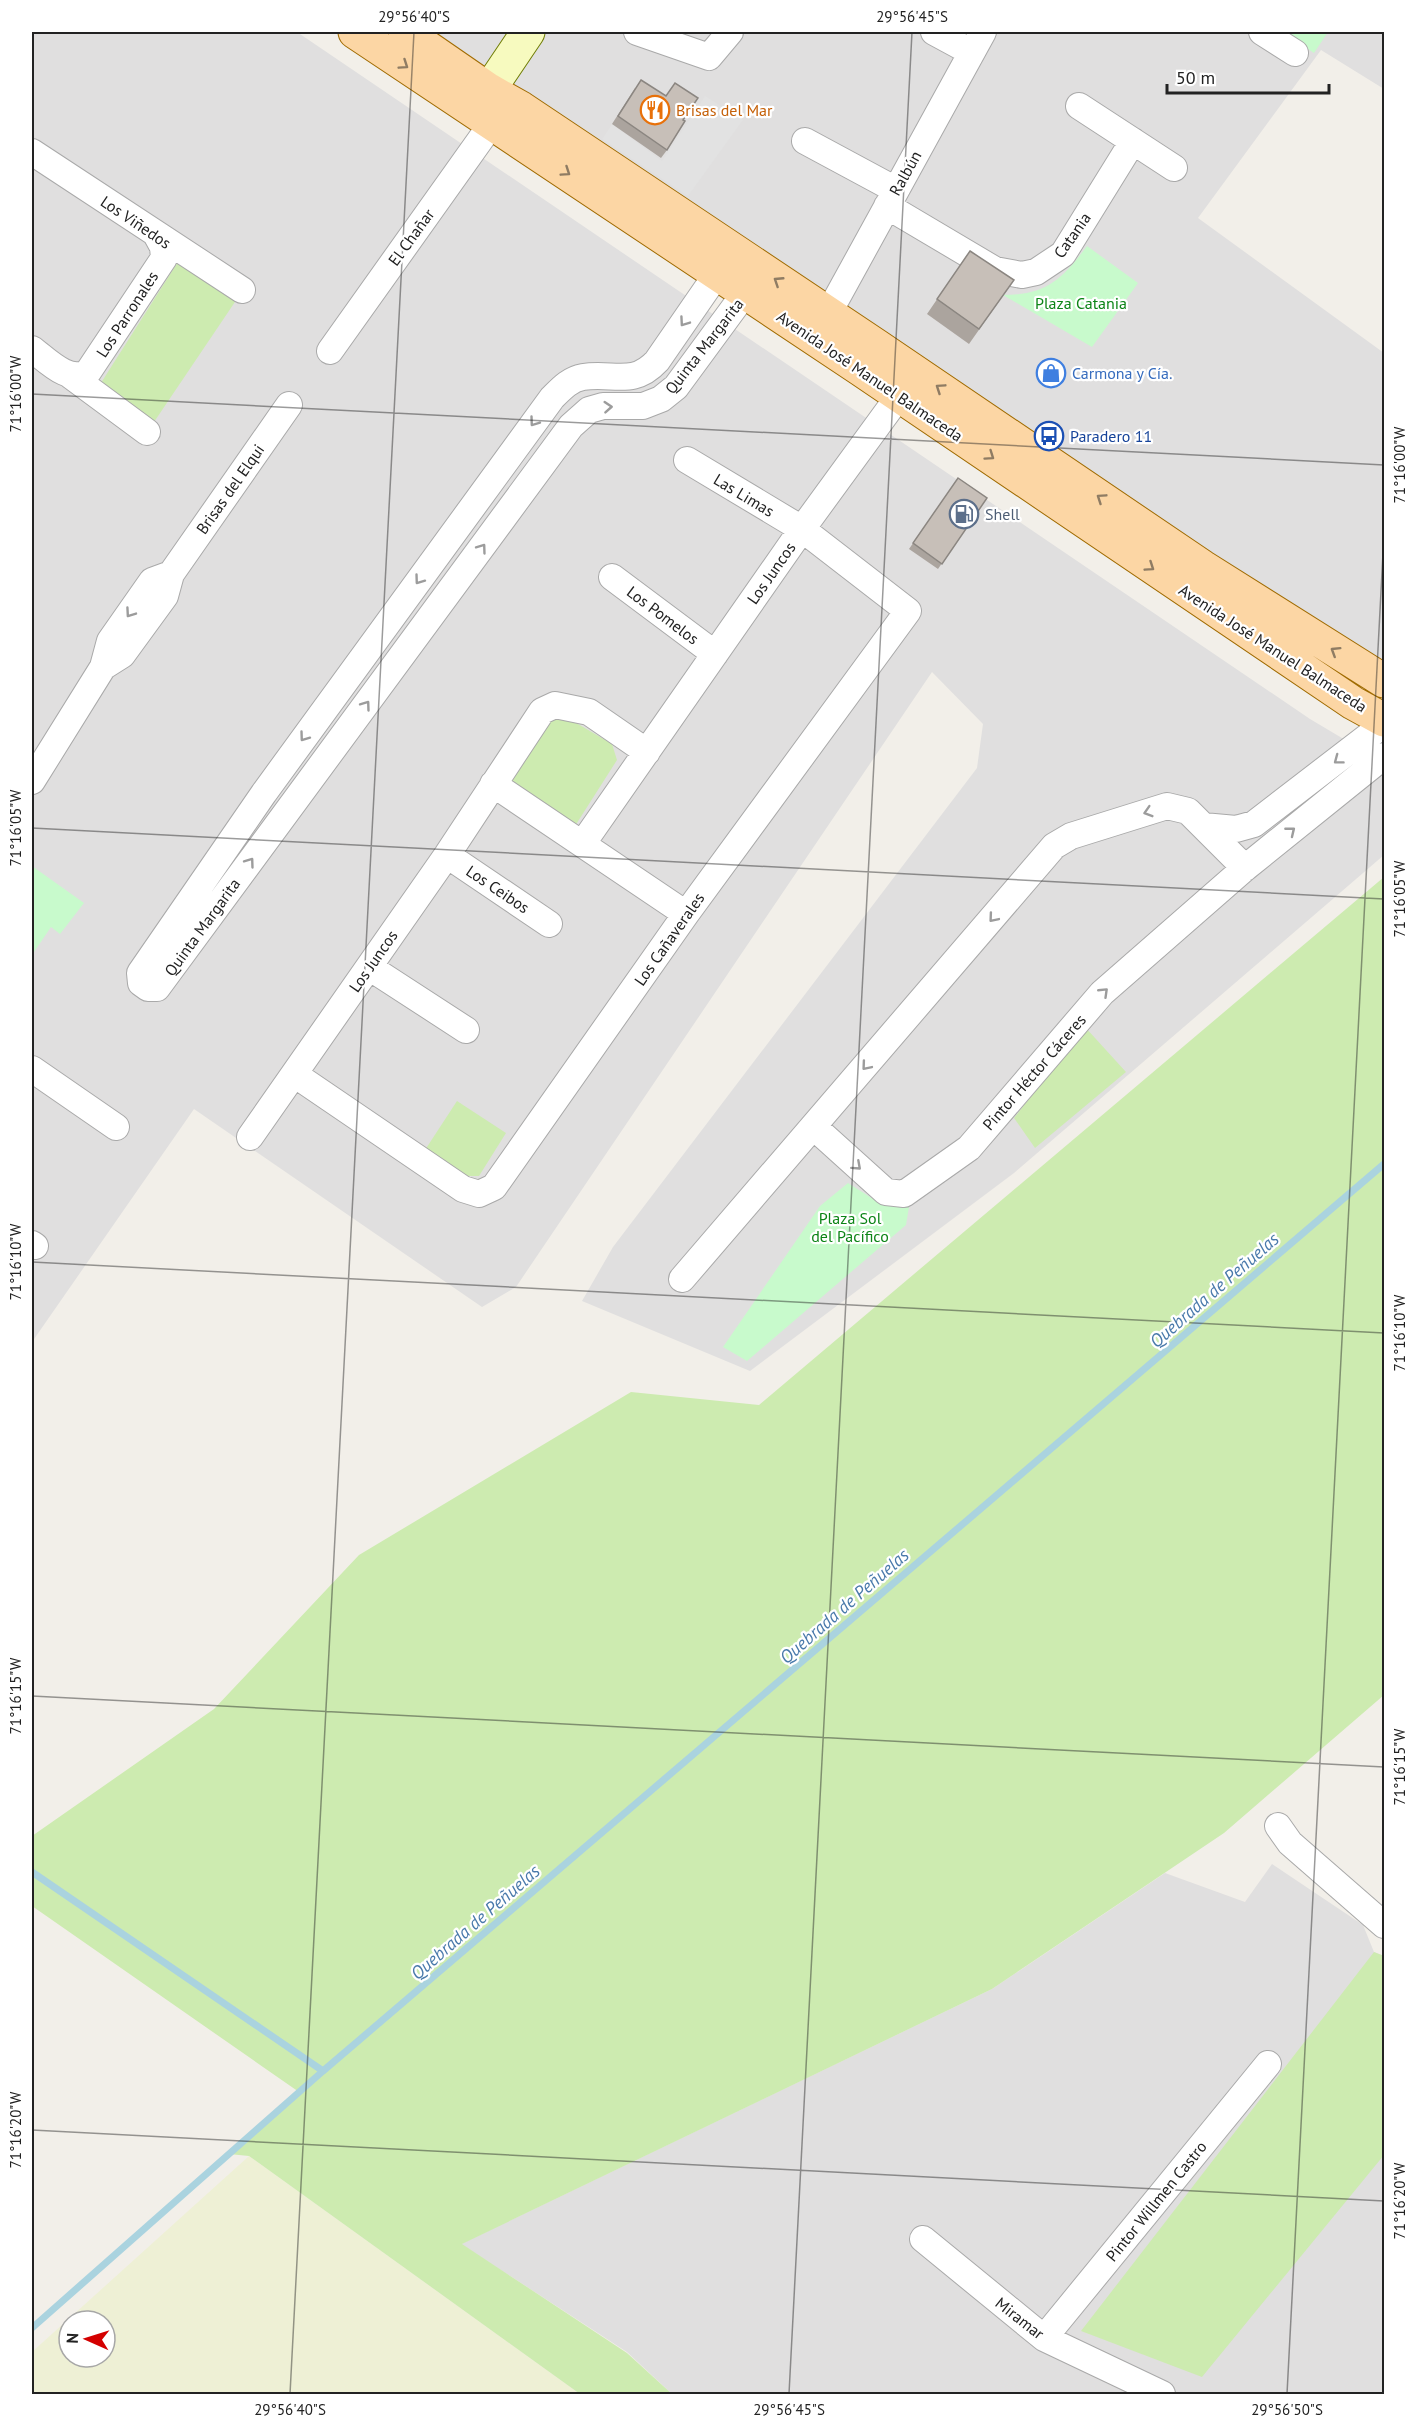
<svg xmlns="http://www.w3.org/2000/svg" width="1416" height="2426" font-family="'PT Sans',sans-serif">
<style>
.residential{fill:#e0dfdf}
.farmland{fill:#eef0d5;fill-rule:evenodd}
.grass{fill:#cdebb0}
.park{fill:#c8facc}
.parking{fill:#e2e2e2}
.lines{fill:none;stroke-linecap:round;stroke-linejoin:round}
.stream{stroke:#aad3df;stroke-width:7}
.street-casing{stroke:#a9a9a9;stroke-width:28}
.secondary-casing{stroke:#707d05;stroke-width:35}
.primary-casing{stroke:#a06b00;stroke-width:35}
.street{stroke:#fff;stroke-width:26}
.secondary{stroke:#f7fabf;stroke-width:33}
.primary{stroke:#fcd6a4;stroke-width:33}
.wall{fill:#aba49e}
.building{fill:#c7bfb8;stroke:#8b8681;stroke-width:1.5}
.oneway{stroke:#8f7c63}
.oneway2{stroke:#9c9c9c}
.ticks{fill:none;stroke:#222;stroke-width:1.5;stroke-opacity:0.45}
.labels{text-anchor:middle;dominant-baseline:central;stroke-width:4.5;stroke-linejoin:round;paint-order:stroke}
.food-label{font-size:16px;fill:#c56008;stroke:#fff;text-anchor:start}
.street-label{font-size:16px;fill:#222;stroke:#fff}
.park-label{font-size:16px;fill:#0c8416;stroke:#fff}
.shop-label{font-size:16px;fill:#366cbe;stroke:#fff;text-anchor:start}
.transit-label{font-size:16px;fill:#164399;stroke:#fff;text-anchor:start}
.service-label{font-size:16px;fill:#4e5e75;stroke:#fff;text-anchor:start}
.water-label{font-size:18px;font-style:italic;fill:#4a7aab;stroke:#fff}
.neatline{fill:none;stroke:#222;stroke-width:2}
.ticks-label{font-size:15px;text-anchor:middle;fill:#222}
</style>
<rect width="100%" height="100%" fill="#f2efe9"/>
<path class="residential" d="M32 32H297L1310 719 1384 763V855L1014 1173 750 1371 582 1301 613 1247 977 768 983 724 932 672 516 1287 482 1307 194 1109 32 1342Z
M428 32H1384V89L1321 50 1198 218 1384 353V669Z
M1272 1864 1363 1925 1374 1952 1384 1956V2394H672L627 2352 461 2244 992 1989 1165 1873 1245 1902Z"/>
<path class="farmland" d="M249 2156 580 2394H32V2352ZM69 2321H105V2357H69Z"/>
<path class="grass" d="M181 257 239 296 152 425 99 386Z
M561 714 612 744 617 760 575 826 509 787 507 776 548 717Z
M1384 877V1695L1224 1833 992 1989 462 2244 627 2353 672 2394H580L249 2156 229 2154 299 2092 32 1906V1836L214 1709 359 1555 631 1392 759 1405Z
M1085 1027 1126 1072 1035 1148 1014 1118Z
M457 1101 506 1133 479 1176H464L425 1150Z
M1374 1952 1384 1956V2155L1202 2377 1081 2331Z"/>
<path class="park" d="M1282 32H1328L1314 53Z
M1087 246 1138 283 1092 347 1003 295C1047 295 1062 279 1087 246Z
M32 866 84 903 60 934 51 927 34 952 32 951Z
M848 1183 881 1204 909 1207 906 1225 747 1361 723 1347 820 1206Z"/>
<path class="parking" d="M705 96 743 120 688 196 602 139 612 124 662 161Z"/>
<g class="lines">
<path class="stream" d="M32 1872 323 2071 1384 1164
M32 2328 323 2071"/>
<g class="street-casing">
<path id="street" d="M637 32 709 57 730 32
M934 32 971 52
M1262 32 1295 53
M1079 106 1174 168
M805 141 896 190
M32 152 242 290
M887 206 995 270 1022 275 1036 272 1063 254 1133 141
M717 274 657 361C633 387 613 372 583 377 570 379 561 389 552 398L264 793 140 973 141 983 148 988H157L571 426 589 410 603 406H643L661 399 676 387 745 293
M828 314 983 32
M32 349C47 360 69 384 88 372L164 258 163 247 157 236
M330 351 493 122
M70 375 147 432
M171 574 152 581 110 641 103 667 122 655 165 596 171 574 289 405
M612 577 715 654
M32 781 103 667
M493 784 686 914
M1203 826 1236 829 1254 824 1384 724
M583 843 802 529 899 396
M447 855 549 924
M369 967 466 1030
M32 1069 116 1127
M294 1074 463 1189 479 1194 494 1187 686 914 908 611 802 529 687 460
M814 1127 886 1192 904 1194 969 1148 1102 993 1245 868 1384 756
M250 1137 447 855 542 711 555 705 589 712 647 752
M32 1244 35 1246
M682 1279 1054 846 1071 836 1167 806 1188 811 1245 868
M1278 1826 1290 1843 1384 1925
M923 2239 1044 2338 1162 2394
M1044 2338 1268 2064"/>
</g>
<g class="secondary-casing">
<path id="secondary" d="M463 97H471L489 90 528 32"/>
</g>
<g class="primary-casing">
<path id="primary" d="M355 32 860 369 1353 703 1384 720
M405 32 489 90 521 108 877 346 1203 567 1384 681"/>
</g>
<use href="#street" class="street"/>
<use href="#secondary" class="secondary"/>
<use href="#primary" class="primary"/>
</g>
<path class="wall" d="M635 88 683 120 667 150 661 158 612 124Z
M970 251 1014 280 969 344 927 314Z
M958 478 987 498 938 569 909 549Z"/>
<path class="building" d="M641 80 666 96 675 83 698 98 683 120 685 121 667 150 618 116Z
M970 251 1014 280 979 329 937 299Z
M958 478 987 498 942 564 913 543Z"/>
<defs><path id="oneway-chevron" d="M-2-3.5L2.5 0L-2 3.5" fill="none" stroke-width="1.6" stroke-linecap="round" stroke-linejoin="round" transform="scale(1.5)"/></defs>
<g class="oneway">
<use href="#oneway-chevron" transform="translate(404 65) rotate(34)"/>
<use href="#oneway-chevron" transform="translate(566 172) rotate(34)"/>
<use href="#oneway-chevron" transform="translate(778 281) rotate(-147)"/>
<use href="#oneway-chevron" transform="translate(940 388) rotate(-146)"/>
<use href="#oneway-chevron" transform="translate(990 456) rotate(35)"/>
<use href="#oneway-chevron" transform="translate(1101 498) rotate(-146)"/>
<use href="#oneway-chevron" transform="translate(1150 567) rotate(34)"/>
<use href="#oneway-chevron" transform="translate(1335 651) rotate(-148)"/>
</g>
<g class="oneway2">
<use href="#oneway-chevron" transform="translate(684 322) rotate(125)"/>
<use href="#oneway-chevron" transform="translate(608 407) rotate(-4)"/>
<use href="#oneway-chevron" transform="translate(534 422) rotate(126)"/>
<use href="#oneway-chevron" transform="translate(482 548) rotate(-54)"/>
<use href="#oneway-chevron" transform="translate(419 580) rotate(126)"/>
<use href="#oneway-chevron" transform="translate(130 613) rotate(125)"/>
<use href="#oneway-chevron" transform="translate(366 705) rotate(-54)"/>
<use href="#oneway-chevron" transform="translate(304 737) rotate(126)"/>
<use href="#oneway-chevron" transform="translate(1338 760) rotate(143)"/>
<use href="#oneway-chevron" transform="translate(1148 812) rotate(163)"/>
<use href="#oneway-chevron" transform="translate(1291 831) rotate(-39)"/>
<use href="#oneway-chevron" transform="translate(250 862) rotate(-54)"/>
<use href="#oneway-chevron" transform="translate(993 918) rotate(130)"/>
<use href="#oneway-chevron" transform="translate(1104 992) rotate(-44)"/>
<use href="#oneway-chevron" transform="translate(866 1066) rotate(130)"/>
<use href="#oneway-chevron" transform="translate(857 1166) rotate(42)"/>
</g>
<path class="ticks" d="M32 394 1384 465M32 828 1384 899M32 1262 1384 1333M32 1696 1384 1767M32 2130 1384 2201M290 2394 414 32M789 2394 912 32M1287 2394 1384 534"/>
<defs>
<g id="restaurant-ring" transform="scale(1.5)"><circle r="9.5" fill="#fff" stroke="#e8710a" stroke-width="1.5"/><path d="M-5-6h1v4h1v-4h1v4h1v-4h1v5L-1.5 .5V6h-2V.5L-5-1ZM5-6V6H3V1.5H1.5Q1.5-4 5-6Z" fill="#e8710a"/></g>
<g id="shop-ring" transform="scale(1.5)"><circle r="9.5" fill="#fff" stroke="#3f7fe0" stroke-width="1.5"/><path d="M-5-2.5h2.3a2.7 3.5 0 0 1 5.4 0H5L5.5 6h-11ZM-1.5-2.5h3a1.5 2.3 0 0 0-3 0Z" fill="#3f7fe0"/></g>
<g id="bus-ring" transform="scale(1.5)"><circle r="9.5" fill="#fff" stroke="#1a4fb4" stroke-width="1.5"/><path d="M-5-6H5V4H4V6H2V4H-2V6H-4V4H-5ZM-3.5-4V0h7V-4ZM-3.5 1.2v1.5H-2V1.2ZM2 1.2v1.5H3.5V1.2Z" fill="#1a4fb4"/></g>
<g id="fuel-ring" transform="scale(1.5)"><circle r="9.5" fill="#fff" stroke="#5c6f8a" stroke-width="1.5"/><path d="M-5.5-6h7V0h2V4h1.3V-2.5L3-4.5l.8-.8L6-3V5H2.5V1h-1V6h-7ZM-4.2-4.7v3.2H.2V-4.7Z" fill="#5c6f8a"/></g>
</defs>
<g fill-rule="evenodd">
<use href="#restaurant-ring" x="655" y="110"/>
<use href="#shop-ring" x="1051" y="373"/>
<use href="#bus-ring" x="1049" y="436"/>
<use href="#fuel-ring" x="964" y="514"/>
</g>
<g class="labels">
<g class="food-label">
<text x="676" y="110">Brisas del Mar</text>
</g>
<g class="street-label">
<text transform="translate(905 173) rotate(-61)">Ralbún</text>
<text transform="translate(136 222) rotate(34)">Los Viñedos</text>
<text transform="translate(1072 235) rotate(-55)">Catania</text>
<text transform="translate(411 237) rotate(-54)">El Chañar</text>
<text transform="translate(127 314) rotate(-57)">Los Parronales</text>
<text transform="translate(704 346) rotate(-52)">Quinta Margarita</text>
<text transform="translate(870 376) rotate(34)">Avenida José Manuel Balmaceda</text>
<text transform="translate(230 489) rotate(-55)">Brisas del Elqui</text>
<text transform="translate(744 495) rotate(31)">Las Limas</text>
<text transform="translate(771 573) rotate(-55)">Los Juncos</text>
<text transform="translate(663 615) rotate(37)">Los Pomelos</text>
<text transform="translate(1273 648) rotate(33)">Avenida José Manuel Balmaceda</text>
<text transform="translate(498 889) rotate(34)">Los Ceibos</text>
<text transform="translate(202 927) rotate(-54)">Quinta Margarita</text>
<text transform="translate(669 939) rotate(-55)">Los Cañaverales</text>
<text transform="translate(373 961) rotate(-55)">Los Juncos</text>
<text transform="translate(1034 1072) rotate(-49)">Pintor Héctor Cáceres</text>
<text transform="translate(1156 2201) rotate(-51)">Pintor Willmen Castro</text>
<text transform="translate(1020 2318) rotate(38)">Miramar</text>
</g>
<g class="park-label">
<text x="1081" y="303">Plaza Catania</text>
<text x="850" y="1218">Plaza Sol<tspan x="850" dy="18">del Pacífico</tspan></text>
</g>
<g class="shop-label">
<text x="1072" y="373">Carmona y Cía.</text>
</g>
<g class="transit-label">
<text x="1070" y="436">Paradero 11</text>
</g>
<g class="service-label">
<text x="985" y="514">Shell</text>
</g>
<g class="water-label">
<text transform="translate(1214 1290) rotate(-41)">Quebrada de Peñuelas</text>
<text transform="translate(844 1606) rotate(-41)">Quebrada de Peñuelas</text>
<text transform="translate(475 1922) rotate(-41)">Quebrada de Peñuelas</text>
</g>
</g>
<rect width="1416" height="2426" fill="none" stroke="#ffffff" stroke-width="66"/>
<g transform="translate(87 2339) rotate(273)"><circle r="28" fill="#ffffff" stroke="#a7a7a7" stroke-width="1.5"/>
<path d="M0-4.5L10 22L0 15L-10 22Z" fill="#d40000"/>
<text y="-9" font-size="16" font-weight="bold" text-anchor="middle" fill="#222222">N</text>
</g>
<path d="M1167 84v9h162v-9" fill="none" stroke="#222222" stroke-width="3"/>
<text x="1176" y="84" font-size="18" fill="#222222" stroke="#ffffff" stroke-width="4.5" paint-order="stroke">50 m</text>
<rect x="33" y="33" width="1350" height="2360" class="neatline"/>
<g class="ticks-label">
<text x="414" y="22">29°56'40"S</text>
<text x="912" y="22">29°56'45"S</text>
<text transform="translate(16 394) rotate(-90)" y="5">71°16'00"W</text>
<text transform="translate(1400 465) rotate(-90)" y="5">71°16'00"W</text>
<text transform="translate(16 828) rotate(-90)" y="5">71°16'05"W</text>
<text transform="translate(1400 899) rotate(-90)" y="5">71°16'05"W</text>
<text transform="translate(16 1262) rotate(-90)" y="5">71°16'10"W</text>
<text transform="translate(1400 1333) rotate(-90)" y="5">71°16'10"W</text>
<text transform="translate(16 1696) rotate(-90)" y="5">71°16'15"W</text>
<text transform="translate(1400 1767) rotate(-90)" y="5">71°16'15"W</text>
<text transform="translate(16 2130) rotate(-90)" y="5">71°16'20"W</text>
<text transform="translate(1400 2201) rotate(-90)" y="5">71°16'20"W</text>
<text x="290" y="2415">29°56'40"S</text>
<text x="789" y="2415">29°56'45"S</text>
<text x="1287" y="2415">29°56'50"S</text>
</g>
</svg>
